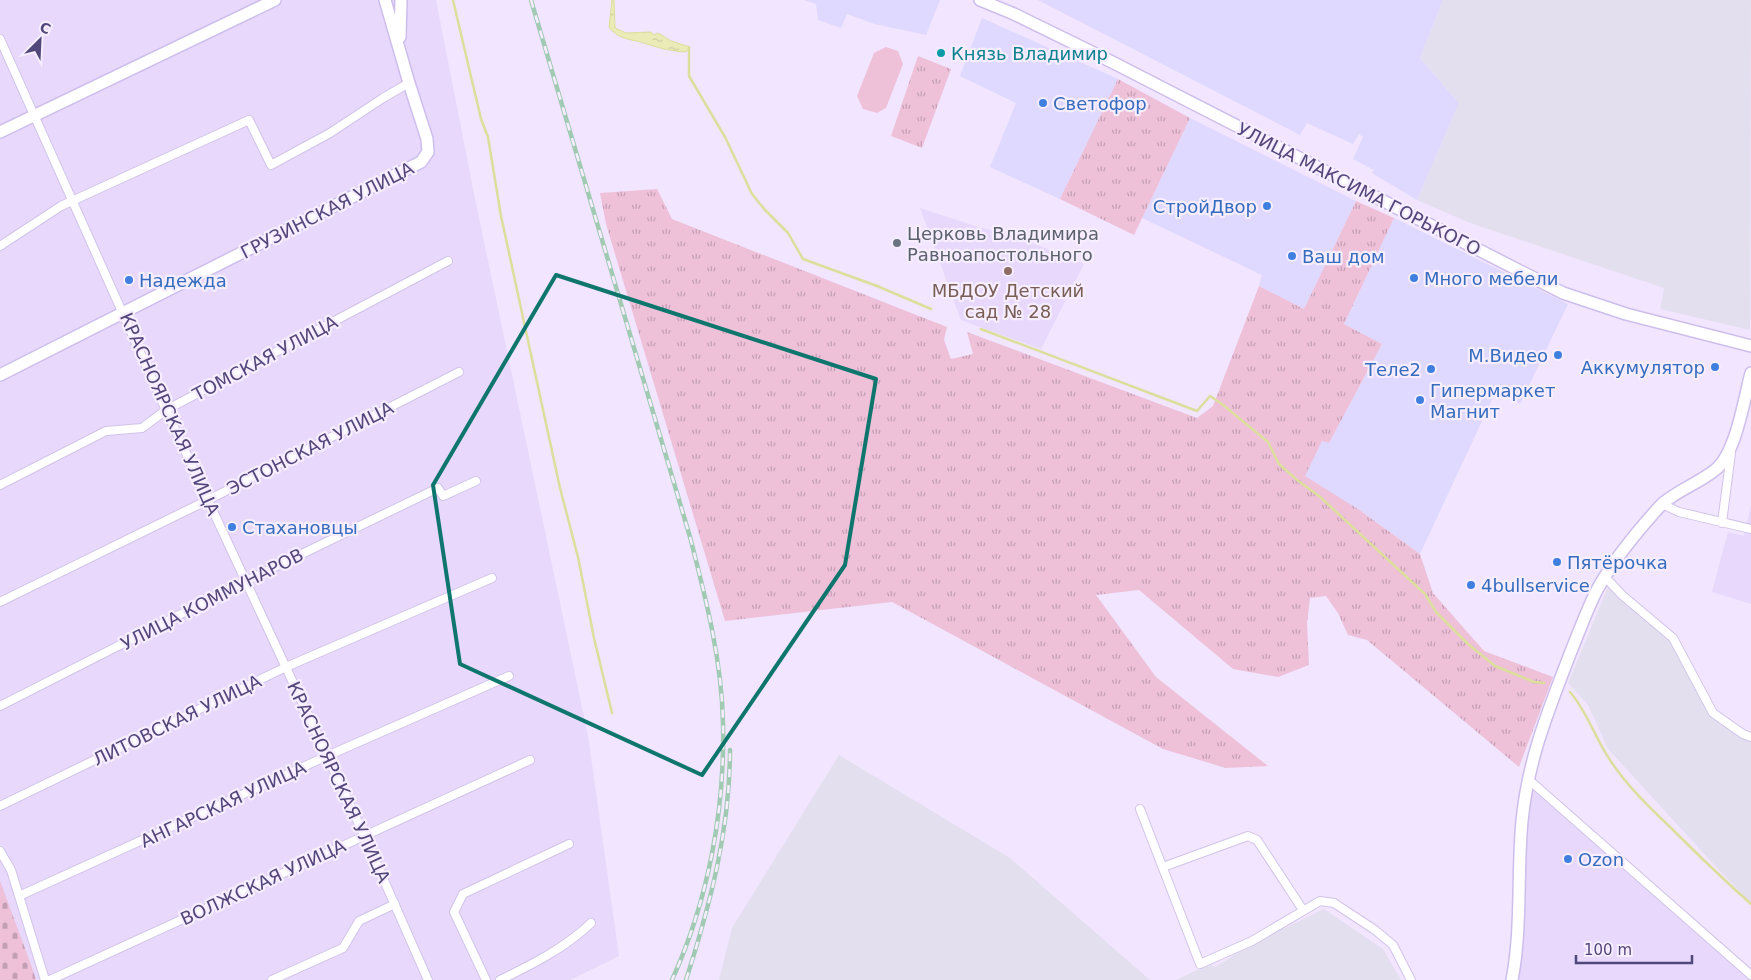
<svg xmlns="http://www.w3.org/2000/svg" width="1751" height="980" font-family="'DejaVu Sans',sans-serif">
<style>
.residential{fill:#e7d8fc}
.commercial{fill:#dfd8ff}
.industrial{fill:#e4dfee}
.grass{fill:url(#grass-tufts)}
.cemetery{fill:url(#cemetery-stones)}
.pitch{fill:#eec1d9}
.water{fill:url(#water-ripples);stroke:#dcde9b}
.lines{fill:none;stroke-linecap:round;stroke-linejoin:round}
.stream{stroke:#dcde9b;stroke-width:2.5}
.street-casing{stroke:#d1c4e9;stroke-width:10}
.secondary-casing{stroke:#cdbeec;stroke-width:14}
.street{stroke:#fff;stroke-width:8}
.secondary{stroke:#fff;stroke-width:11}
.rail-casing{stroke:#a1cab2;stroke-width:4.5}
.rail{stroke:#f6edff;stroke-width:2.5;stroke-dasharray:8;stroke-linecap:butt}
.marked{fill:none;stroke:#0f766e;stroke-width:4;stroke-linejoin:round}
.culture-dot{fill:#0f9aa8;stroke:#f6edff;stroke-width:2}
.shop-dot{fill:#3f7fe0;stroke:#f6edff;stroke-width:2}
.worship-dot{fill:#6b7280;stroke:#f6edff;stroke-width:2}
.education-dot{fill:#8d6e63;stroke:#f6edff;stroke-width:2}
.labels{text-anchor:middle;dominant-baseline:central;stroke-width:4.5;stroke-linejoin:round;paint-order:stroke}
.culture-label{font-size:18px;fill:#0d838f;stroke:#f6edff;text-anchor:start}
.shop-label{font-size:18px;fill:#366cbe;stroke:#f6edff;text-anchor:start}
.street-label{font-size:18px;fill:#52477b;stroke:#f6edff}
.worship-label{font-size:18px;fill:#5b616d;stroke:#f6edff;text-anchor:start}
.education-label{font-size:18px;fill:#785e54;stroke:#f6edff}
</style>
<defs>
<pattern id="grass-tufts" width="24" height="20" patternUnits="userSpaceOnUse" patternTransform="scale(1.25)"><rect width="24" height="20" fill="#eec1d9"/><path d="M3 7l-1-3M5 7V3M7 7l1-3M15 17l-1-3M17 17v-4M19 17l1-3" fill="none" stroke="#c39fb5"/></pattern>
<pattern id="cemetery-stones" width="16" height="16" patternUnits="userSpaceOnUse" patternTransform="scale(1.25)"><rect width="16" height="16" fill="#eec1d9"/><path d="M2 7V4a2 2 0 0 1 4 0v3zM10 15v-3a2 2 0 0 1 4 0v3z" fill="#c39fb5"/></pattern>
<pattern id="water-ripples" width="26" height="14" patternUnits="userSpaceOnUse" patternTransform="scale(1.25)"><rect width="26" height="14" fill="#eaebb6"/><path d="M2 4q2-2 4 0t4 0M15 11q2-2 4 0t4 0" fill="none" stroke="#cbcba0"/></pattern>
</defs>
<rect width="100%" height="100%" fill="#f1e5ff"/>
<path class="residential" d="M0 0H436L475 199 588 736 619 956 570 980H0Z
M920 208 978 227 1016 236 1084 264 1041 349 961 320Z
M1751 505V604L1712 592 1728 532 1744 536Z
M1531 787 1751 979V980H1517L1523 926 1529 805Z"/>
<path class="commercial" d="M804 0H940L926 35 875 24 847 14 841 28 818 20 816 4Z
M1038 0H1443L1420 58 1459 103 1417 200 1372 173 1374 170 1353 159 1363 137 1359 134 1353 144 1307 123 1300 135Z
M982 18 1118 79 1060 199 990 167 1016 103 960 76Z
M1190 118 1356 201 1304 309 1259 286 1262 275 1142 218Z
M1394 218 1568 304 1520 404 1496 391 1420 554 1358 509 1304 476 1322 441 1329 443 1382 344 1344 324Z"/>
<path class="industrial" d="M1443 0H1751L1750 330 1660 309 1664 288 1470 223 1417 200 1459 103 1420 58Z
M1608 587 1675 644 1714 717 1751 741V903L1719 870 1608 749 1588 705 1568 683Z
M839 755 1010 858 1150 980H719L732 928Z
M1324 909 1383 949 1401 980H1176L1210 964 1215 967 1252 944Z"/>
<path class="grass" d="M918 56 951 69 922 148 891 136Z
M1118 79 1190 118 1134 235 1060 199Z
M657 189 672 219 947 327 944 340 951 359 973 354 967 332 1197 418 1213 406 1259 286 1304 309 1356 201 1394 218 1344 324 1382 344 1329 443 1322 441 1305 476 1358 509 1420 554 1433 593 1484 651 1553 677 1519 767 1367 640 1348 635 1338 613 1326 596 1310 598 1307 623 1309 665 1278 677 1233 669 1139 590 1096 595 1156 677 1268 766 1226 768 1163 749 892 602 725 621 606 224 600 193Z"/>
<path class="cemetery" d="M0 881 30 962 36 980H0Z"/>
<path class="pitch" d="M886 47 898 51 903 64 886 108 877 113 863 109 857 96 874 53Z"/>
<path class="water" d="M612 0H614L615 28 626 33 651 32 654 35 658 33 671 41 690 47 686 52C670 51 659 48 644 43 632 39 618 40 609 27Z"/>
<g class="lines">
<path class="stream" d="M453 0 481 119 488 137 501 216 560 488 578 557 594 638 612 713
M689 47V76L725 137 752 194 765 210 788 233 803 259 877 286 931 309
M981 329 1197 411 1210 396 1222 404 1268 442 1279 464 1297 480 1319 496 1425 594 1436 612 1468 644 1495 666 1534 682 1544 683
M1570 692C1587 711 1595 738 1610 760 1627 786 1649 807 1671 828 1697 854 1723 879 1751 904"/>
<g class="street-casing">
<path id="street" d="M0 39 166 410 364 835 428 980
M0 246 61 206 249 120 271 165 330 133 383 98 409 83
M0 485 106 431 142 428 166 410 448 261
M1662 504 1679 512 1751 529
M1722 523 1731 453
M1605 577 1622 595 1673 638 1713 713 1743 734 1751 737
M0 602 208 500 459 372
M0 706 246 581 438 488 443 496 476 481
M1528 779 1751 975
M0 806 286 667 492 578
M1140 809 1200 964 1252 941 1320 901 1334 903 1375 930 1393 945 1411 980
M0 851 11 870 45 980
M1163 867 1248 836 1257 840 1303 910
M19 896 327 756 509 676
M50 980 530 760
M272 980 343 948 359 921 395 904
M486 980 454 912 463 894 569 844
M500 980C533 964 565 948 591 923"/>
</g>
<g class="secondary-casing">
<path id="secondary" d="M980 0 1014 14 1112 62 1563 293 1626 314 1751 346
M400 37 401 0
M0 132 275 0
M0 375 421 162 428 152 427 139 409 83 385 0
M1512 980C1522 928 1517 874 1522 821 1528 760 1548 711 1570 654 1579 632 1587 609 1598 588 1615 558 1639 529 1662 504 1678 490 1699 483 1715 470 1736 454 1744 399 1751 373"/>
</g>
<use href="#street" class="street"/>
<use href="#secondary" class="secondary"/>
<g class="rail-casing">
<path id="rail" d="M531 0 690 537C706 599 722 661 723 724 725 811 708 901 672 980
M686 980C710 905 730 830 730 750"/>
</g>
<use href="#rail" class="rail"/>
</g>
<path class="marked" d="M556 275 876 379 845 565 702 775 460 664 433 485Z"/>
<circle class="culture-dot" cx="941" cy="53" r="5"/>
<g class="shop-dot">
<circle cx="1043" cy="103" r="5"/>
<circle cx="1267" cy="206" r="5"/>
<circle cx="1292" cy="256" r="5"/>
<circle cx="1414" cy="278" r="5"/>
<circle cx="129" cy="280" r="5"/>
<circle cx="1558" cy="355" r="5"/>
<circle cx="1715" cy="367" r="5"/>
<circle cx="1431" cy="369" r="5"/>
<circle cx="1420" cy="400" r="5"/>
<circle cx="232" cy="527" r="5"/>
<circle cx="1557" cy="562" r="5"/>
<circle cx="1471" cy="585" r="5"/>
<circle cx="1568" cy="859" r="5"/>
</g>
<circle class="worship-dot" cx="897" cy="243" r="5"/>
<circle class="education-dot" cx="1008" cy="271" r="5"/>
<g class="labels">
<g class="culture-label">
<text x="951" y="53">Князь Владимир</text>
</g>
<g class="shop-label">
<text x="1053" y="103">Светофор</text>
<text x="1257" y="206" text-anchor="end">СтройДвор</text>
<text x="1302" y="256">Ваш дом</text>
<text x="1424" y="278">Много мебели</text>
<text x="139" y="280">Надежда</text>
<text x="1548" y="355" text-anchor="end">М.Видео</text>
<text x="1705" y="367" text-anchor="end">Аккумулятор</text>
<text x="1421" y="369" text-anchor="end">Теле2</text>
<text x="1430" y="390">Гипермаркет<tspan x="1430" dy="21">Магнит</tspan></text>
<text x="242" y="527">Стахановцы</text>
<text x="1567" y="562">Пятёрочка</text>
<text x="1481" y="585">4bullservice</text>
<text x="1578" y="859">Ozon</text>
</g>
<g class="street-label">
<text transform="translate(1359 189) rotate(27)">УЛИЦА МАКСИМА ГОРЬКОГО</text>
<text transform="translate(327 210) rotate(-27)">ГРУЗИНСКАЯ УЛИЦА</text>
<text transform="translate(265 358) rotate(-28)">ТОМСКАЯ УЛИЦА</text>
<text transform="translate(170 414) rotate(66)">КРАСНОЯРСКАЯ УЛИЦА</text>
<text transform="translate(310 448) rotate(-27)">ЭСТОНСКАЯ УЛИЦА</text>
<text transform="translate(212 599) rotate(-27)">УЛИЦА КОММУНАРОВ</text>
<text transform="translate(177 720) rotate(-26)">ЛИТОВСКАЯ УЛИЦА</text>
<text transform="translate(339 782) rotate(65)">КРАСНОЯРСКАЯ УЛИЦА</text>
<text transform="translate(223 804) rotate(-25)">АНГАРСКАЯ УЛИЦА</text>
<text transform="translate(263 882) rotate(-25)">ВОЛЖСКАЯ УЛИЦА</text>
</g>
<g class="worship-label">
<text x="907" y="233">Церковь Владимира<tspan x="907" dy="21">Равноапостольного</tspan></text>
</g>
<g class="education-label">
<text x="1008" y="290">МБДОУ Детский<tspan x="1008" dy="21">сад № 28</tspan></text>
</g>
</g>
<g transform="translate(40 40) rotate(24)" stroke="#f6edff" stroke-width="4" paint-order="stroke">
<path d="M0-4L9 19L0 12L-9 19Z" fill="#52477b"/>
<text y="-8" font-size="14" font-weight="bold" text-anchor="middle" fill="#52477b">С</text>
</g>
<path d="M1576 955v8h116v-8" fill="none" stroke="#52477b" stroke-width="2.5"/>
<text x="1584" y="955" font-size="15" fill="#52477b" stroke="#f6edff" stroke-width="4" paint-order="stroke">100 m</text>
</svg>
